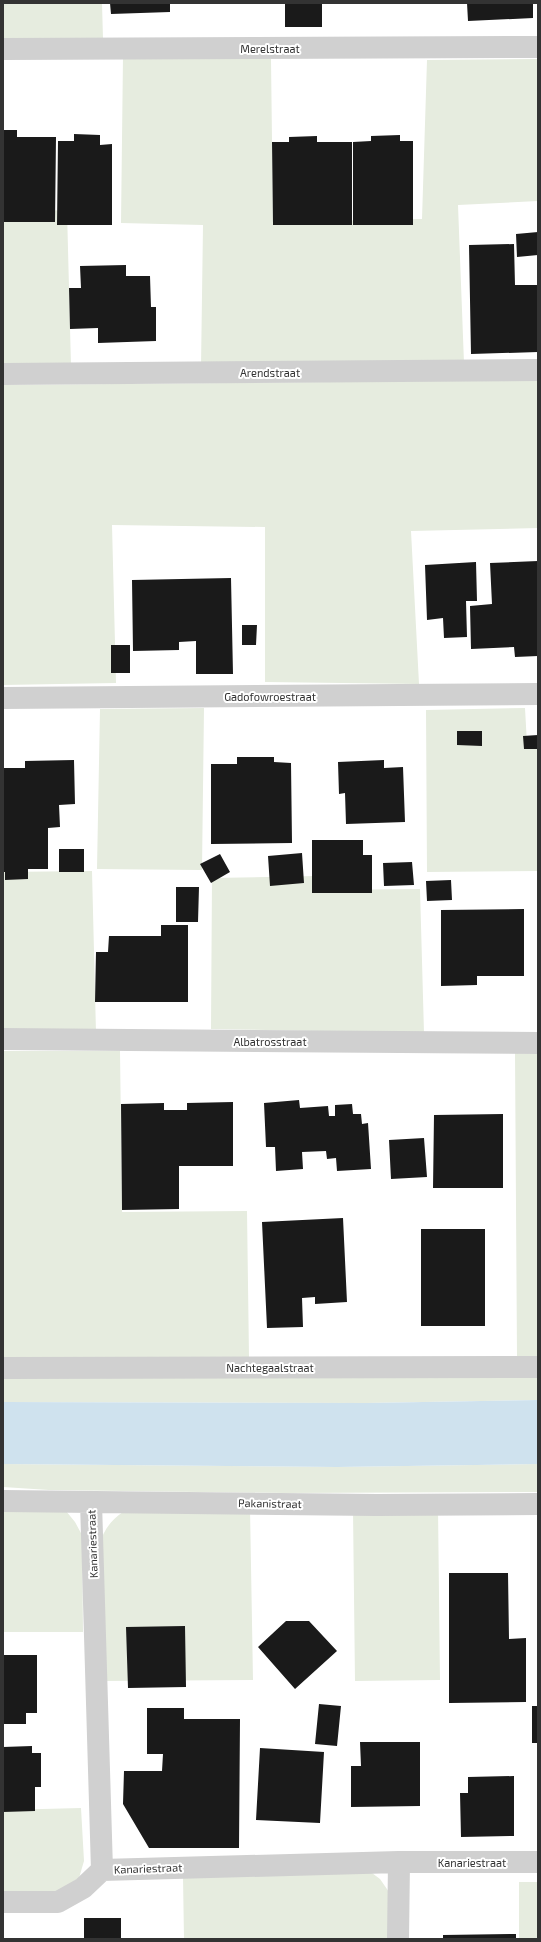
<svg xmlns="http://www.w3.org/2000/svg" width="541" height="1942" font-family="'Exo 2',sans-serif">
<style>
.green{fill:#e6ecdf}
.water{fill:#cfe2ee}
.building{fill:#1a1a1a}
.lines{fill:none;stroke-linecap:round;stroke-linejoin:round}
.street{stroke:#d0d0d0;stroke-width:22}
.labels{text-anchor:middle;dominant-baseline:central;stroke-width:4;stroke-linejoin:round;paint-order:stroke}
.street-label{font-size:11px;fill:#333;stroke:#fff}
</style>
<rect width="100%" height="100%" fill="#fff"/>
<path class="green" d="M3 3H102L103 39 3 40Z
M123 56 271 59 273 222 422 219 427 60 538 59V201L458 205 464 363 201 367 203 225 121 223Z
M67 210 71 366H3V212Z
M538 380V528L411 531 419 684 265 682V527L112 525 116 683 3 685V385Z
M204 708 202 870 97 869 100 709Z
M525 708 527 744H538V871L427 872 426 710Z
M92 871 96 1033H3V872Z
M316 876 317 890 420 889 424 1033 211 1029 212 878Z
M3 1051H120L122 1212 247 1211 249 1357H3Z
M515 1053 538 1054V1356H517Z
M3 1376H538V1400L366 1403 3 1402Z
M3 1464 337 1467 538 1464V1492L285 1493 49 1490 3 1487Z
M3 1508 66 1511 75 1522 82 1535 83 1632H3Z
M250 1508 253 1680 102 1681 99 1545C104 1530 110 1521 123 1512Z
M438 1508 440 1680 355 1681 353 1510Z
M81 1808 84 1861 79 1878 54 1894H3V1810Z
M368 1870 380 1879 389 1892V1939H184L183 1877Z
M519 1882H538V1939H519Z"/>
<path class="water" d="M538 1400V1464L337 1467 3 1464V1402L366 1403Z"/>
<path class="building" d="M110 3H170V12L111 14Z
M285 3H322V27H285Z
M467 3H533V18L468 21Z
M3 130H17V137H56L55 222H3Z
M74 134 100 135V145L112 144V225H57L58 141H74Z
M400 135V141H413V225H353V142L371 141V136Z
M317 136V142H352V225H273L272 142H289V137Z
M538 232V255L517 257 516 234Z
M514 244 515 285H538V352L471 354 469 245Z
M126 265V276H150L151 307H156V341L98 343V328L70 329 69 288H81L80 266Z
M538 561V656L515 657 514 647 471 649 470 606 492 604 490 563Z
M476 562 477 601H466L467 637 444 638 443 618 427 620 425 565Z
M231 578 233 674H196V641L179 642V650L133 651 132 580Z
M242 625H257L256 645H242Z
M111 645H130V673H111Z
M457 731H482V746L457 745Z
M538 735V749H524L523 736Z
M237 757H274V762L291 763 292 843 211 844V764H237Z
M74 760 75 804 59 805 60 827 48 828V869H28V879L5 880V872H3V768H25V761Z
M384 760V768L403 767 405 822 346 824 345 793 339 794 338 762Z
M312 840H363V855H372V893H312Z
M59 849H84V872H59Z
M302 853 304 883 270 886 268 856Z
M220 854 230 872 211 883 200 864Z
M412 862 414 885 384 886 383 863Z
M451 880 452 900 427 901 426 881Z
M176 887H199L198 922H176Z
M524 909V976H477V985L441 986V910Z
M161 925H188V1002H95L96 952H108L109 936H161Z
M299 1100 300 1108 328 1106 329 1116H335V1105L352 1104 353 1114H361L362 1124 368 1123 371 1169 337 1171 336 1158 327 1159 326 1151 302 1152 303 1169 276 1171 275 1147H266L264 1103Z
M233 1102V1166H179V1209L122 1210 121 1104 164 1103V1110H187V1103Z
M503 1114V1188H433L434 1115Z
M424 1138 427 1177 391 1179 389 1140Z
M343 1218 347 1302 315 1304V1297L302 1298 303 1327 267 1328 262 1222Z
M421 1229H485V1326H421Z
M449 1573H508L509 1639 526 1638V1702L449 1703Z
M286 1621H309L337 1651 295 1689 258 1647Z
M185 1626 186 1687 128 1688 126 1627Z
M3 1655H37V1713H26V1724H3Z
M319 1704 341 1706 337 1746 315 1744Z
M532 1706H538V1743H532Z
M147 1708H184V1719H240L239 1848H149L123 1804 124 1771H162L163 1754H147Z
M360 1742H420V1806L351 1807V1766H361Z
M32 1746V1753H41V1787H35V1811L3 1812V1747Z
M260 1748 324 1752 320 1823 256 1820Z
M514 1776V1836L461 1837 460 1793H468V1777Z
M84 1918H121V1939H84Z
M516 1934V1939H443V1935Z"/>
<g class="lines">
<path class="street" d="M3 49 538 47
M3 374 538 370
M3 698 538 694
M3 1039 538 1043
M3 1368 538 1367
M3 1501 377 1505 538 1504
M91 1502 102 1870
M102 1870 399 1862H538
M3 1902H58L83 1888 102 1870
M398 1939 399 1862"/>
</g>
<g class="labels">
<g class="street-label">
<text x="270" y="48">Merelstraat</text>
<text x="270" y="372">Arendstraat</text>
<text x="270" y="696">Gadofowroestraat</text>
<text x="270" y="1041">Albatrosstraat</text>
<text x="270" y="1367">Nachtegaalstraat</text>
<text transform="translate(270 1503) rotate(1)">Pakanistraat</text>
<text transform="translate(92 1544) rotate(-92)">Kanariestraat</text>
<text x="472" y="1862">Kanariestraat</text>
<text transform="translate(148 1868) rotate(-2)">Kanariestraat</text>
</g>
</g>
<rect width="541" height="1942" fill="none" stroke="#333333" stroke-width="8"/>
</svg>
